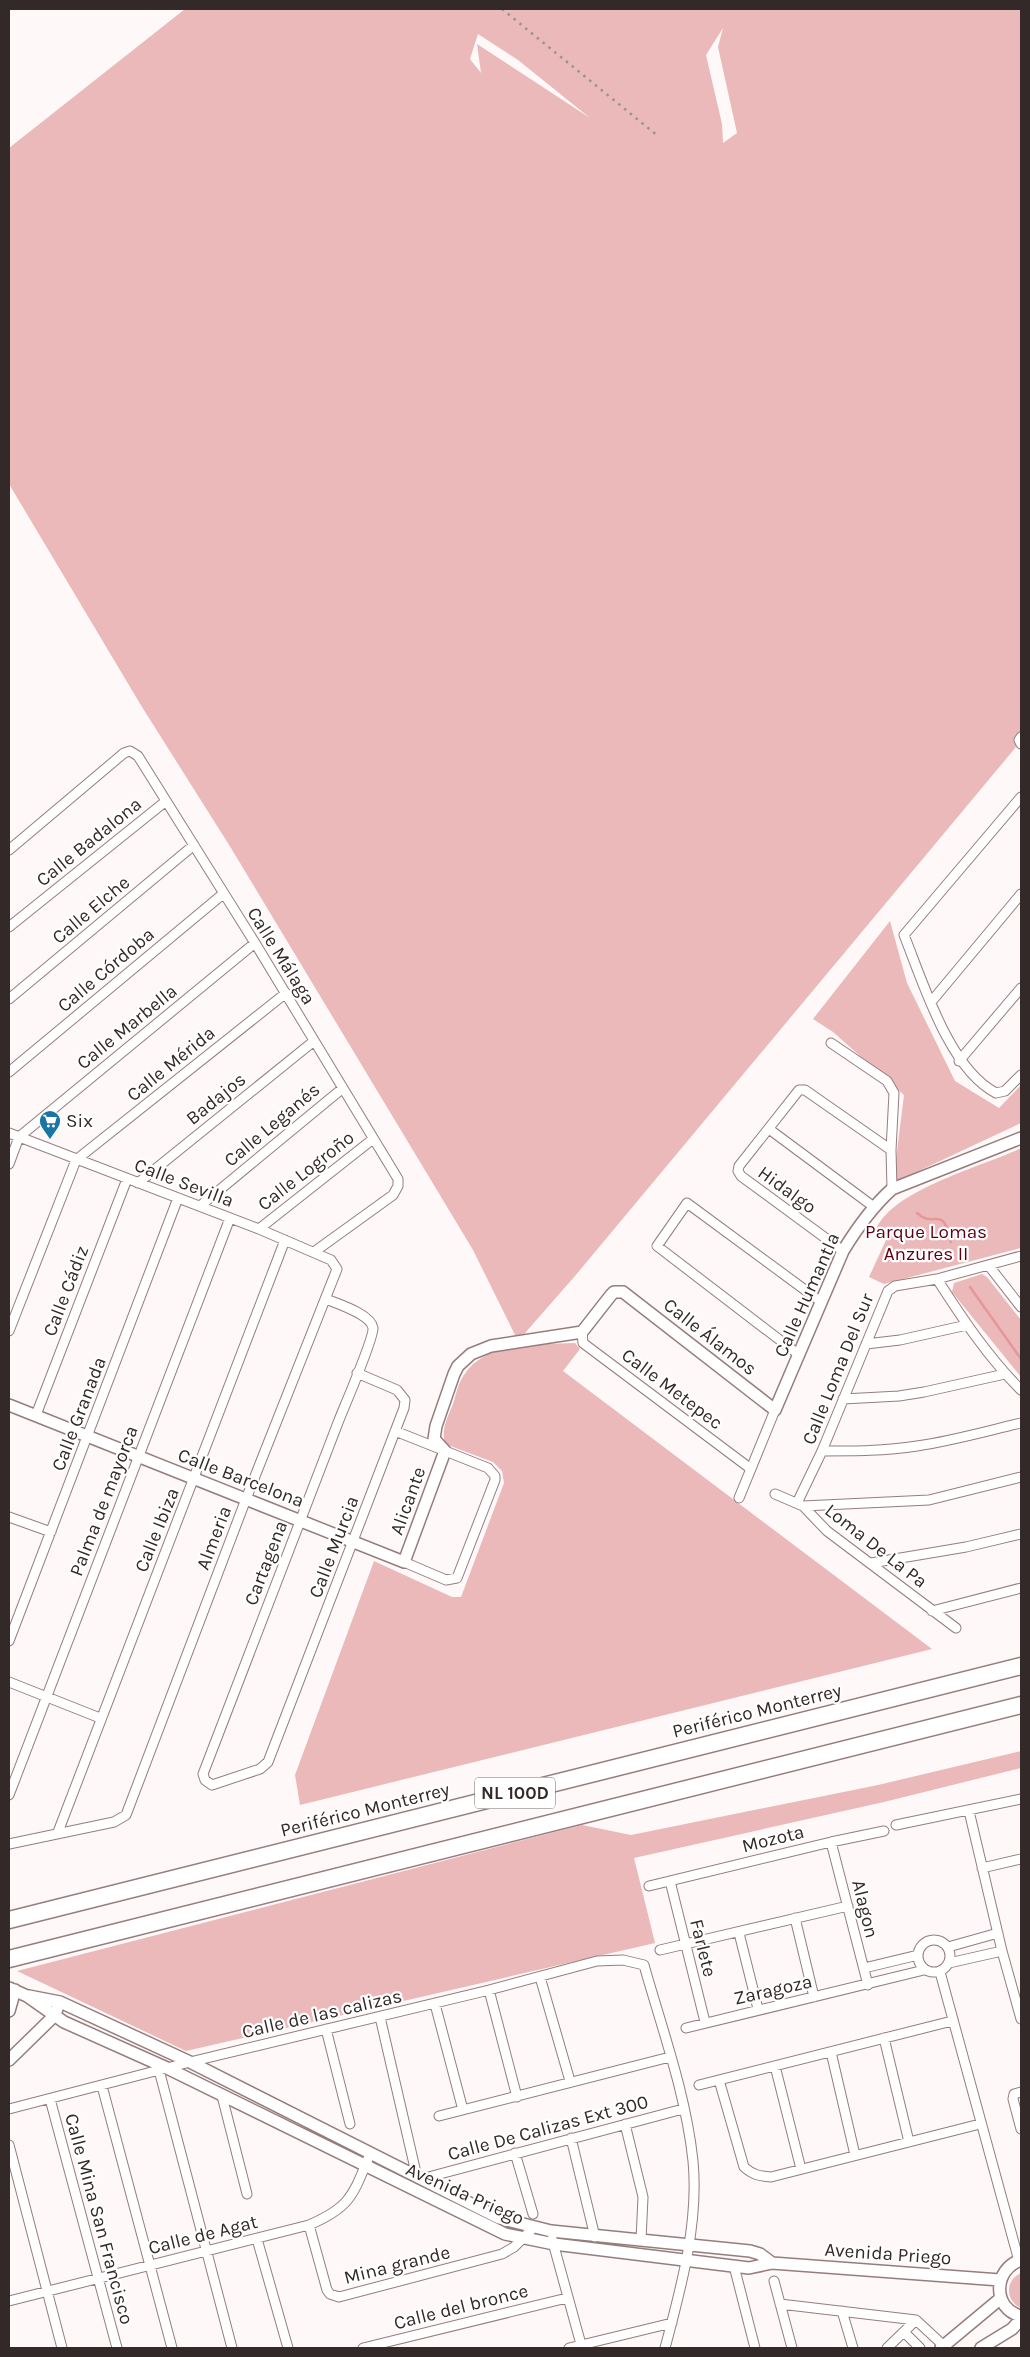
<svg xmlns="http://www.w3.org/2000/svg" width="1030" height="2357" font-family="Karla,sans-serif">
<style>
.green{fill:#ebb9b9;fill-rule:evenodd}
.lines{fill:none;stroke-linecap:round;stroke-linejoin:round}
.stream{stroke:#e59799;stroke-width:2.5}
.minor-casing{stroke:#967d7d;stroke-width:11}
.tertiary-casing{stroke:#967d7d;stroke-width:14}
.motorway-casing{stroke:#967d7d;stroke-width:19}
.minor{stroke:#fff;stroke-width:9}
.tertiary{stroke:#fff;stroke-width:11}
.motorway{stroke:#fff;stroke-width:16}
.rail{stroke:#9a9292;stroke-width:2.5;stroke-dasharray:2.5 5;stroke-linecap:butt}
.labels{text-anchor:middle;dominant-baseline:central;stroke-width:4.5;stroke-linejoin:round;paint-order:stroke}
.shield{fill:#fff;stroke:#716969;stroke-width:1}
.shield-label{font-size:18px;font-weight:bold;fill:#342929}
.street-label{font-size:19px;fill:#342929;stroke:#fff}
.poi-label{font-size:19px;fill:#342929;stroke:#fff;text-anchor:start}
.park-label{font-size:19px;fill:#5e0015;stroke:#fff}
</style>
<rect width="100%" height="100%" fill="#fef8f8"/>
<path class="green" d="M185 9H1021V741L575 1276 518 1341 473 1250 231 848 142 707 9 484V148ZM723 28 718 47 737 133 723 143 722 124 706 55ZM478 34 518 60 590 118 477 44 481 73 470 59Z
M890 921 907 983 955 1081 999 1108 1021 1085V1123L893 1183 904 1095 833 1032 813 1019Z
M1021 1148V1248L884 1284 869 1277 887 1238 875 1232C889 1190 982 1167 1021 1148Z
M982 1274 987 1277 1021 1320V1377L952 1292 954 1283Z
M575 1343 580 1349 563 1371 932 1649 300 1805 295 1775 374 1561 452 1597H461L504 1483 502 1471 493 1462 445 1444C441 1429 447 1419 453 1404 456 1395 458 1383 464 1375 485 1341 539 1345 575 1343Z
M1021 1751V1768L884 1802 634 1858 655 1943 186 2051 17 1971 582 1825 631 1835 878 1785Z
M1021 2273V2308C1005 2301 1005 2280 1021 2273Z"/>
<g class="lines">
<path class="stream" d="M917 1213C935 1230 942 1202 951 1242
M970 1287 1021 1359"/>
<g class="minor-casing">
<path id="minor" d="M1021 737 1019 740 1021 744
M1021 797 904 935C923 982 949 1069 996 1093L1005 1091 1021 1075
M9 850 124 753 130 751 138 756 255 943 398 1179V1186L393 1195 314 1252
M9 927 166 801
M9 999 194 845
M931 1002 1021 894
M831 1043 887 1081 894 1093 891 1150 892 1189
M959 1061 1021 988
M9 1072 223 894
M769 1129 874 1207
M9 1133 259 1229 331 1260 337 1269 246 1499 126 1815 114 1822 9 1844
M9 1164 19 1137 255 943
M138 1183 314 1041
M200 1206 343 1088
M259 1229 373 1139
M843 1251 741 1176 738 1171 739 1166 799 1090H805L891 1150
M989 1266 1021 1307
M937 1279C962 1318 988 1357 1021 1390
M326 1299C338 1304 371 1314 373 1328 374 1338 345 1405 339 1420 293 1538 248 1656 203 1774L205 1780 212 1785 260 1769 268 1762 404 1408 405 1400 397 1390 357 1373
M9 1331 76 1160 286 993
M582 1332 583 1343 751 1469
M866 1344 900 1340 967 1325
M798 1354 657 1246 687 1203 820 1301
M843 1399 899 1396 924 1392 1005 1374
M36 1415 127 1179
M395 1431 488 1468 495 1476V1480L457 1578 446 1580 404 1562
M822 1451C854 1451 885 1451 917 1446 952 1441 987 1431 1021 1423
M775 1494 803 1506 827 1531 956 1628
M739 1498 775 1410
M797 1503 822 1451 888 1291 895 1286 937 1279 1021 1256
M803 1506 929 1500 1021 1477
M9 1517 51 1532
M871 1563 966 1547 1021 1534
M932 1611 1021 1588
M9 1641 178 1198
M9 1682 100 1718
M9 1795 230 1218
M969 1811 1002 1951 1021 2019
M896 1825 1021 1799
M58 1832 285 1240
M831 1842 868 1985
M982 1868 1021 1859
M670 1881 705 2022
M649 1886 831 1842 884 1831
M795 1918 814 1997
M739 1933 758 2009
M918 1956a16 16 0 1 1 32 0a16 16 0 1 1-32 0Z
M948 1947 998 1933
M660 1950 848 1906
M949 1963 1002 1951
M864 1968 918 1955
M940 1972 1019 2261
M540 1977 570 2081
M489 1990 517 2097
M435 2004 463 2110
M380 2017 417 2177
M686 2028 924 1970
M326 2029 350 2124
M884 2038 909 2142
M831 2052 855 2155
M775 2066 801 2169
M159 2070 232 2348
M719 2080 744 2167C753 2175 759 2176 771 2177L980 2124
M699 2085 952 2021
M102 2086 172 2348
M1021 2092 1014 2094 1013 2099 1021 2129
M222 2096 247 2194
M50 2099 117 2348
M9 2109 190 2062 489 1990 597 1961 623 1960 644 1965C662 2029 686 2094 693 2161 699 2223 681 2288 665 2348
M439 2116 670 2057
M625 2124 643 2197 641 2240
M571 2138 595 2237
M9 2145 62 2348
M515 2153 533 2214
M421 2179 683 2109
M309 2225 327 2290 330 2294 339 2297 502 2254 514 2247 533 2228
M257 2239 288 2348
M552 2239 582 2348
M734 2266 755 2348
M774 2281 792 2348
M9 2301 309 2225C351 2207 353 2195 370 2154
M780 2304 916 2320 944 2346
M842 2311 853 2348
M904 2332 920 2348
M363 2348 567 2298
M569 2348 672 2323
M887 2348 916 2320"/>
</g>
<g class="tertiary-casing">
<path id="tertiary" d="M9 1405 404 1562 445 1451 434 1439 436 1426 454 1374 458 1366 471 1354 491 1346 582 1332 611 1295 614 1292H623L775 1410 843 1251C857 1228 872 1207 892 1189L1021 1138
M9 1988 27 1996 64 2022 167 2068 505 2234 554 2244 749 2268 772 2263 1000 2280
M29 1996 60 2002 190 2062 499 2218 551 2231 750 2251 760 2254 772 2263
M9 2011 15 1990
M9 2060 54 2016 57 2009
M1021 2260C993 2269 992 2309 1021 2316
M941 2348 1001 2298
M981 2348 1012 2329 1021 2319"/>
</g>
<g class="motorway-casing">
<path id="motorway" d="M9 1920 1021 1666
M9 1959 1021 1705"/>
</g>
<use href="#minor" class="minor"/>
<use href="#tertiary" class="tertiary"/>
<use href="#motorway" class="motorway"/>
<path class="rail" d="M502 9 658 136"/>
</g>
<defs>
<g id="supermarket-pin" transform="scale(1.125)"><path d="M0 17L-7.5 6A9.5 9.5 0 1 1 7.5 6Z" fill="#1975a3" stroke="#fff"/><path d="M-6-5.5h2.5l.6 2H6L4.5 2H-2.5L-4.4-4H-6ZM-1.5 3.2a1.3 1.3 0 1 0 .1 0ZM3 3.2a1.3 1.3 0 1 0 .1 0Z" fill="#fff"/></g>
</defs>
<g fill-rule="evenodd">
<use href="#supermarket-pin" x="50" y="1121"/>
</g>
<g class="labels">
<rect class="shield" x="475" y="1777.5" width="80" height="31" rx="4"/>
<g class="shield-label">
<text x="515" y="1793">NL 100D</text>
</g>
<g class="street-label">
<text transform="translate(89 842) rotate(-39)">Calle Badalona</text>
<text transform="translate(91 910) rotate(-40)">Calle Elche</text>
<text transform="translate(281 956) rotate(58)">Calle Málaga</text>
<text transform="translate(106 970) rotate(-40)">Calle Córdoba</text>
<text transform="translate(127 1027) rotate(-39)">Calle Marbella</text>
<text transform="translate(171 1064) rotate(-39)">Calle Mérida</text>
<text transform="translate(216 1099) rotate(-39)">Badajos</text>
<text transform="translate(272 1125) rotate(-40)">Calle Leganés</text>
<text transform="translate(306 1171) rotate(-38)">Calle Logroño</text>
<text transform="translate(184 1183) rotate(21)">Calle Sevilla</text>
<text transform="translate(787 1190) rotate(36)">Hidalgo</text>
<text transform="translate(66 1291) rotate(-69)">Calle Cádiz</text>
<text transform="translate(807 1295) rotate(-66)">Calle Humantla</text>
<text transform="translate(710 1337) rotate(38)">Calle Álamos</text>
<text transform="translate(838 1369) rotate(-68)">Calle Loma Del Sur</text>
<text transform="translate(672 1389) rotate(37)">Calle Metepec</text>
<text transform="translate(79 1414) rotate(-69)">Calle Granada</text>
<text transform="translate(241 1478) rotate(21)">Calle Barcelona</text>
<text transform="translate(104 1501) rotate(-69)">Palma de mayorca</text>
<text transform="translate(408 1501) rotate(-70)">Alicante</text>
<text transform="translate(157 1530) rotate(-68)">Calle Ibiza</text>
<text transform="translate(214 1538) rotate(-69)">Almeria</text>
<text transform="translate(876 1546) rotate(38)">Loma De La Pa</text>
<text transform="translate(334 1547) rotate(-69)">Calle Murcia</text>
<text transform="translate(266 1563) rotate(-69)">Cartagena</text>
<text transform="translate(757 1711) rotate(-14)">Periférico Monterrey</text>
<text transform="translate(365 1810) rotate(-14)">Periférico Monterrey</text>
<text transform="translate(773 1839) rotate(-14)">Mozota</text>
<text transform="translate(865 1909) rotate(76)">Alagon</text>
<text transform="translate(703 1948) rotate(76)">Farlete</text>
<text transform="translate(773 1990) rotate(-13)">Zaragoza</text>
<text transform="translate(322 2014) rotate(-13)">Calle de las calizas</text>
<text transform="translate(548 2128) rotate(-15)">Calle De Calizas Ext 300</text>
<text transform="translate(465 2194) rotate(24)">Avenida Priego</text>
<text transform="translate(99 2219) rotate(75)">Calle Mina San Francisco</text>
<text transform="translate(203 2235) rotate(-14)">Calle de Agat</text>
<text transform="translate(888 2254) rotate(4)">Avenida Priego</text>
<text transform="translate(397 2265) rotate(-14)">Mina grande</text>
<text transform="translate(461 2307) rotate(-14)">Calle del bronce</text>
</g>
<g class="poi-label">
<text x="66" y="1121">Six</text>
</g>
<g class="park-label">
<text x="926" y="1232">Parque Lomas<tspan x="926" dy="22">Anzures II</tspan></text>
</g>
</g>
<rect width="1030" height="2357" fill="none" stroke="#342929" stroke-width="20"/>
</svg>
